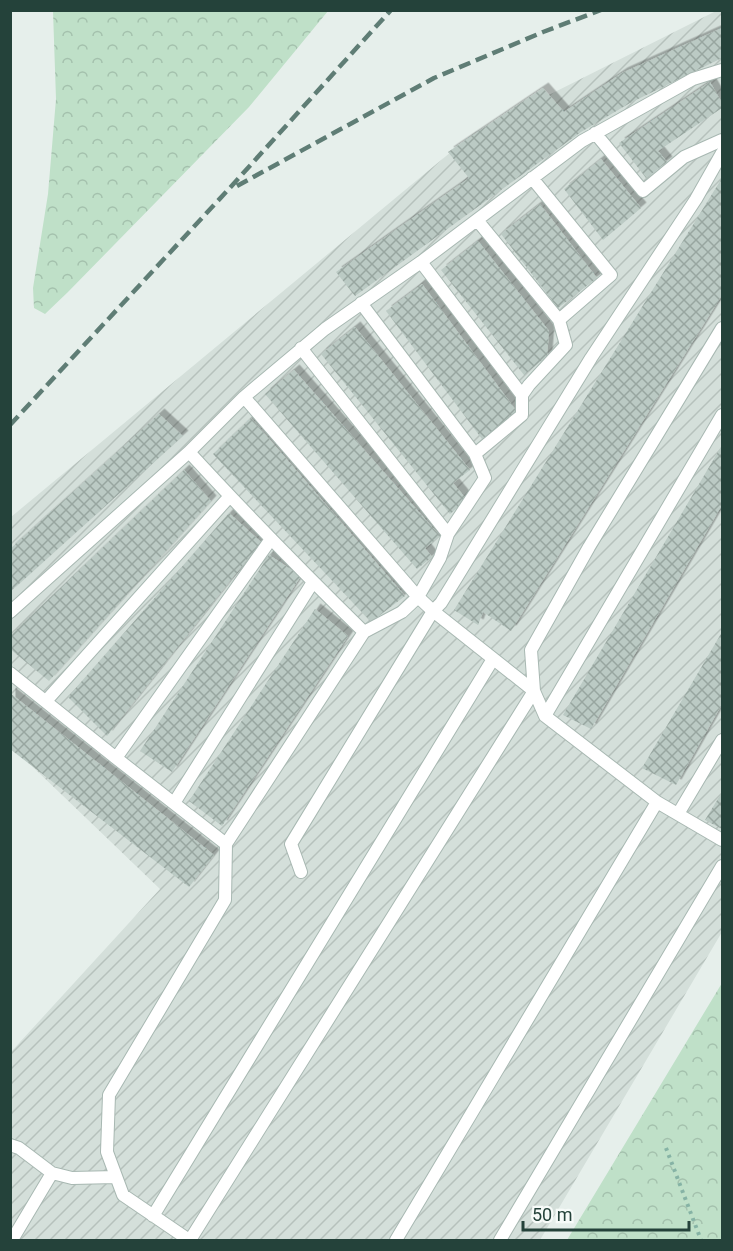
<svg xmlns="http://www.w3.org/2000/svg" width="733" height="1251" font-family="Roboto,sans-serif">
<style>
.industrial{fill:url(#industrial-furrows)}
.forest{fill:url(#forest-crowns)}
.building{fill:url(#building-cross-hatch);filter:url(#shadow)}
.lines{fill:none;stroke-linecap:round;stroke-linejoin:round}
.lane-casing{stroke:#a8b8b2;stroke-width:14}
.path{stroke:#86b3a5;stroke-width:4;stroke-dasharray:3 4.5;stroke-linecap:butt}
.lane{stroke:#fff;stroke-width:12}
.rail{stroke:#5f7d75;stroke-width:4.5;stroke-dasharray:12 6;stroke-linecap:butt}
</style>
<defs>
<pattern id="industrial-furrows" width="10" height="10" patternUnits="userSpaceOnUse" patternTransform="scale(1.5)"><rect width="10" height="10" fill="#d4dfda"/><path d="M-1 1l2-2M0 10L10 0M9 11l2-2" fill="none" stroke="#b6c1bc"/></pattern>
<pattern id="forest-crowns" width="20" height="18" patternUnits="userSpaceOnUse" patternTransform="scale(1.5)"><rect width="20" height="18" fill="#bfe0c8"/><path d="M2 6a3 3 0 1 1 6 0M12 15a3 3 0 1 1 6 0" fill="none" stroke="#a4c1ad"/></pattern>
<pattern id="building-cross-hatch" width="8" height="8" patternUnits="userSpaceOnUse" patternTransform="scale(1.5)"><rect width="8" height="8" fill="#bbcac4"/><path d="M0 0l8 8M0 8l8-8" fill="none" stroke="#98a6a0"/></pattern>
<filter id="shadow"><feDropShadow dx="5.5" dy="-5.5" stdDeviation="0" flood-color="#0004"/></filter>
</defs>
<rect width="100%" height="100%" fill="#e6efeb"/>
<path class="industrial" d="M716 11H722V932L540 1240H11L10 1053 160 889 11 746V517L475 132Z"/>
<path class="forest" d="M53 11H328L249 107 68 292 45 314 34 308 33 288 48 194 56 99Z
M722 983V1240H567Z"/>
<path class="building" d="M722 28V58L630 103 581 132 355 296 336 272 469 178 448 152 543 88 564 112 622 73Z
M710 82 722 103V108L658 151 667 162 646 178 619 143Z
M601 159 641 208 603 240 564 189Z
M722 178V295L511 631 483 612 478 625 454 610Z
M540 204 597 278 558 308 501 234Z
M478 241 549 331 547 356 524 375 441 270Z
M422 284 518 413 482 439 386 311Z
M355 327 470 470 453 483 467 500 450 514 321 354Z
M294 370 440 536 425 548 432 557 417 569 265 394Z
M159 414 183 436 10 592V549Z
M251 418 405 596 371 622 213 454Z
M722 445V505L591 729 563 715Z
M184 470 211 501 49 681 10 649V636Z
M229 513 261 542 107 736 68 697Z
M269 555 301 576 172 772 140 751Z
M315 609 348 636 222 826 189 801Z
M722 632V704L676 785 642 768Z
M10 693 214 855 189 887 10 749Z
M722 792V829L705 820Z"/>
<g class="lines">
<g class="lane-casing">
<path id="lane" d="M595 133 643 191 684 157 722 140
M477 220 559 320
M421 262 522 395
M361 303 475 454
M301 348 448 534
M244 397 418 597 433 611 534 691 545 716 657 802 722 840
M189 452C245 513 304 573 364 632
M10 612 189 452 244 397 325 329 421 262 582 141 693 79 722 70
M10 673 116 758 226 844 225 900 109 1095 107 1152 123 1195 189 1240
M46 701 230 496
M545 716 722 415
M116 758 271 539
M174 803 313 582
M678 814 722 740
M226 844 364 632 402 612 418 597 440 558 448 534 485 478 475 454 522 415V395L529 385 566 345 559 320 611 275 532 178
M301 872 291 844 433 611 441 603 591 358 696 199 722 153
M10 1145 19 1148 52 1173 12 1240
M52 1173 72 1178 116 1177
M153 1216 493 659
M190 1240 534 691 531 650 589 547 722 328
M396 1240 657 802
M500 1240 722 866"/>
</g>
<path class="path" d="M666 1148 701 1240"/>
<use href="#lane" class="lane"/>
<path class="rail" d="M237 186 434 78 543 32 601 10
M10 425 227 191 391 10"/>
</g>
<rect width="733" height="1251" fill="none" stroke="#24423a" stroke-width="24"/>
<path d="M523 1221v9h166v-9" fill="none" stroke="#24423a" stroke-width="3"/>
<text x="532" y="1221" font-size="18" fill="#24423a" stroke="#f7fbf9" stroke-width="4.5" paint-order="stroke">50 m</text>
</svg>
